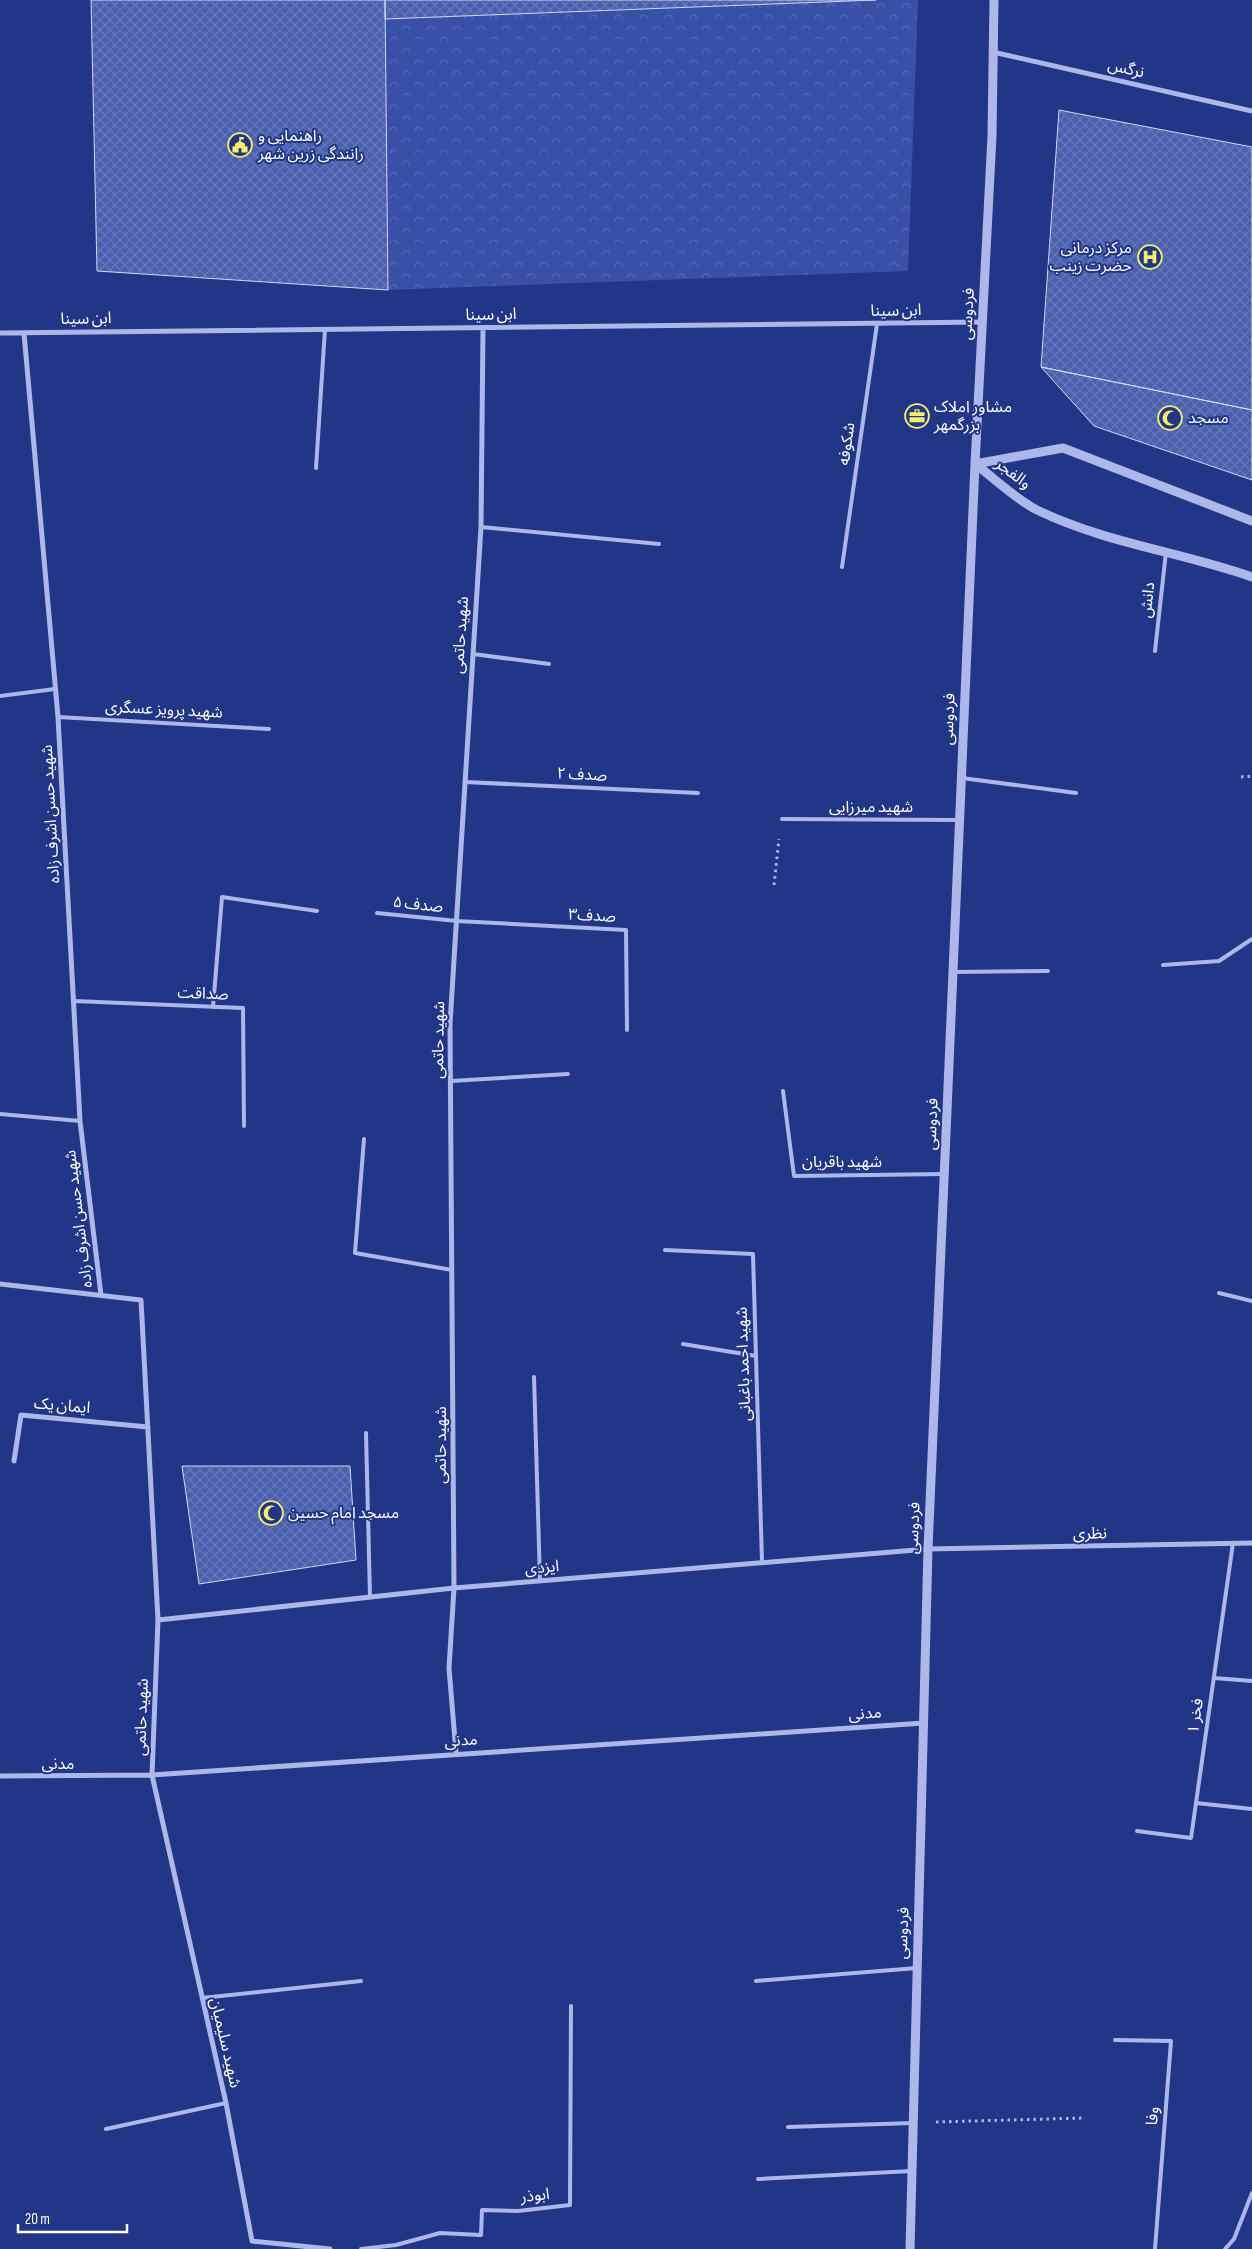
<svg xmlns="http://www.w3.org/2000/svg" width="1252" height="2249" font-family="'Sofia Sans Condensed','Noto Sans Arabic',sans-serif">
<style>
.forest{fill:url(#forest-crowns)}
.building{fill:url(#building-cross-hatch);stroke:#cfd8f7}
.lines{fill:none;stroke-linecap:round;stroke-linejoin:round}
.path{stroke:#abb8e9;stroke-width:3;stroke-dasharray:2.5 4;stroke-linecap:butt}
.service{stroke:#abb8e9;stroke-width:4}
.minor{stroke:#abb8e9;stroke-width:5}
.tertiary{stroke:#abb8e9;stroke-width:9}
.labels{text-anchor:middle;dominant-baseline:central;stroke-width:4;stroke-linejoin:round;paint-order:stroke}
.street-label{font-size:16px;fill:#fff;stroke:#213686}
.poi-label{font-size:16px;fill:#fff;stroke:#213686;text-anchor:start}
</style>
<defs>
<pattern id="forest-crowns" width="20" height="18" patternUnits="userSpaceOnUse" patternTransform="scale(1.25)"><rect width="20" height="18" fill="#3850a5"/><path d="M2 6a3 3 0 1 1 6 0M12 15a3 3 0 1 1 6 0" fill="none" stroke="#566ab2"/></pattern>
<pattern id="building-cross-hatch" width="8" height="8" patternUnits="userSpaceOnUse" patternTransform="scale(1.25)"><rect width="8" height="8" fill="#4a5fae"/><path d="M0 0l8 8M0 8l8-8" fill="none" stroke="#6577ba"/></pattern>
</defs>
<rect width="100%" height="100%" fill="#213686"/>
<path class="forest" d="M876 0H918L908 271 388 290 385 19Z"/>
<path class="building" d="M91 0H385L388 290 97 271Z
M385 0H876L385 19Z
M1059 110 1252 147V410L1041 367Z
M1041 367 1252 410V480L1094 426Z
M182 1466H350L356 1560 199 1584Z"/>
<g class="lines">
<path class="path" d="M1241 777 1252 776
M774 885 779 839
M936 2122 1084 2118"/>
<path class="service" d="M316 468 325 329
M481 527 659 544
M842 567 877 324
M1155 651 1166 552
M473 654 549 664
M0 696 55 689
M58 717 269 729
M962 778 1076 793
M465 782 698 793
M782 819 960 820
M377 913 457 921 626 930 627 1030
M1163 965 1219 961 1252 939
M953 972 1048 971
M74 1001 243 1008 244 1126
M213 1007 222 897 317 911
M451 1081 568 1074
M783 1091 794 1176 945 1174
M0 1114 80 1121
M364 1139 355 1253 452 1270
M665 1250 753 1254 762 1562
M1219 1293 1252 1301
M683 1344 756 1356
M534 1377 540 1581
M366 1433 370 1597
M1214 1678 1252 1681
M1196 1803 1252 1809
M1137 1831 1191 1838 1233 1543
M756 1981 917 1968
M202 1998 361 1981
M1115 2040 1171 2041 1155 2249
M788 2127 913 2123
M106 2129 226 2103
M758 2179 912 2171
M361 2249 396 2245 440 2233 481 2235 482 2210 518 2211 570 2205 571 2006
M1225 2249 1234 2239 1252 2193"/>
<path class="minor" d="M993 52 1252 111
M0 333 983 322
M24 333 58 717 80 1121 101 1295
M0 1284 141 1300 158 1620 152 1775 226 2103 252 2241 330 2249
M14 1461 21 1415 148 1427
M158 1620 454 1588 928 1549 1252 1543
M456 1753 449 1668 454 1588 450 1024 481 527 483 328
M0 1776 152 1775 924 1723"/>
<path class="tertiary" d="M975 464C993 477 1018 501 1037 510 1105 543 1181 552 1252 577
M975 464 1063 448 1252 521
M910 2249 928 1549 975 464 992 136 994 0"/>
</g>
<defs>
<g id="civic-ring" transform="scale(1.25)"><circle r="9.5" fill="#213686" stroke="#f6ef6c" stroke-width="1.5"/><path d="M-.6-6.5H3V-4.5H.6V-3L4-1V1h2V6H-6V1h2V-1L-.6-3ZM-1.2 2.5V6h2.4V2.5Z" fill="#f6ef6c"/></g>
<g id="hospital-ring" transform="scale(1.25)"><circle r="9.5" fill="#213686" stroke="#f6ef6c" stroke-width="1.5"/><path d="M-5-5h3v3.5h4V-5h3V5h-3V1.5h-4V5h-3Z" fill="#f6ef6c"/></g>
<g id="office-ring" transform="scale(1.25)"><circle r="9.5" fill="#213686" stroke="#f6ef6c" stroke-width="1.5"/><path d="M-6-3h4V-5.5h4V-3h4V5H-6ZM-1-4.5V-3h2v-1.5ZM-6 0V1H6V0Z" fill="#f6ef6c"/></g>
<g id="mosque-ring" transform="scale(1.25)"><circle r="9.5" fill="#213686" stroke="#f6ef6c" stroke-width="1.5"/><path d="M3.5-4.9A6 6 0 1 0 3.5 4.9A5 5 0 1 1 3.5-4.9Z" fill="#f6ef6c"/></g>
</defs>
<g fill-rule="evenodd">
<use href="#civic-ring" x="240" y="145"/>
<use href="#hospital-ring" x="1150" y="257"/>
<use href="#office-ring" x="917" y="416"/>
<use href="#mosque-ring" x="1170" y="418"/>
<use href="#mosque-ring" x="271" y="1513"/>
</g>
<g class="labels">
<g class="street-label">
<text transform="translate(1126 69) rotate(13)">نرگس</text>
<text transform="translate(896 311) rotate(-1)">ابن سینا</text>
<text transform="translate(968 314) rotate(-87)">فردوسی</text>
<text transform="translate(491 315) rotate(-1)">ابن سینا</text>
<text transform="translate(86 319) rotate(-1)">ابن سینا</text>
<text transform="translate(847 444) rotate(-82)">شکوفه</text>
<text transform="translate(1013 474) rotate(37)">والفجر</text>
<text transform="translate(1148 600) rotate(-84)">دانش</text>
<text transform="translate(461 635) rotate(-86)">شهید حاتمی</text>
<text transform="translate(164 710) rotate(3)">شهید پرویز عسگری</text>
<text transform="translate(949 719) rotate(-88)">فردوسی</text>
<text transform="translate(582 775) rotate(3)">صدف ۲</text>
<text x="871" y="807">شهید میرزایی</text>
<text transform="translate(51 814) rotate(-93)">شهید حسن اشرف زاده</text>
<text transform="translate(418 905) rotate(6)">صدف ۵</text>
<text transform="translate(592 916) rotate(3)">صدف۳</text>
<text transform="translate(203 994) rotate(2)">صداقت</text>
<text transform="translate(439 1040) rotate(-89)">شهید حاتمی</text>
<text transform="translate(932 1124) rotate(-88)">فردوسی</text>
<text x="842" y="1162">شهید باقریان</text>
<text transform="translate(79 1219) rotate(-97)">شهید حسن اشرف زاده</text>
<text transform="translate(744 1364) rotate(-92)">شهید احمد باغبانی</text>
<text transform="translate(62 1406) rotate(5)">ایمان یک</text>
<text transform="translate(441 1445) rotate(-90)">شهید حاتمی</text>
<text transform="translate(914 1528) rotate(-88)">فردوسی</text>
<text transform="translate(1090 1534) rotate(-1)">نظری</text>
<text transform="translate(542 1568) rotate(-5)">ایزدی</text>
<text transform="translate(865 1714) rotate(-4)">مدنی</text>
<text transform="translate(1196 1716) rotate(-82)">فخر ۱</text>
<text transform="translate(142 1717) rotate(-88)">شهید حاتمی</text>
<text transform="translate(461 1741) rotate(-4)">مدنی</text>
<text x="58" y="1764">مدنی</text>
<text transform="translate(903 1933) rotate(-88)">فردوسی</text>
<text transform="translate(225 2043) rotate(77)">شهید سلیمیان</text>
<text transform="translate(1153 2116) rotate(-86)">وفا</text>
<text transform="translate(535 2196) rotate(-6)">ابوذر</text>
</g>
<g class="poi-label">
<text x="258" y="136">راهنمایی و<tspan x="258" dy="18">رانندگی زرین شهر</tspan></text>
<text x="1132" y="248" text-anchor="end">مرکز درمانی<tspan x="1132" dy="18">حضرت زینب</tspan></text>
<text x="934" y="407">مشاور املاک<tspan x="934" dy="18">بزرگمهر</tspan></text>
<text x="1188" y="418">مسجد</text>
<text x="288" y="1513">مسجد امام حسین</text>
</g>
</g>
<path d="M18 2224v8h109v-8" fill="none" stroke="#ffffff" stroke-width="2.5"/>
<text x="25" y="2224" font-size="15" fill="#ffffff" stroke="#213686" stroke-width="4" paint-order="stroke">20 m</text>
</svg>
